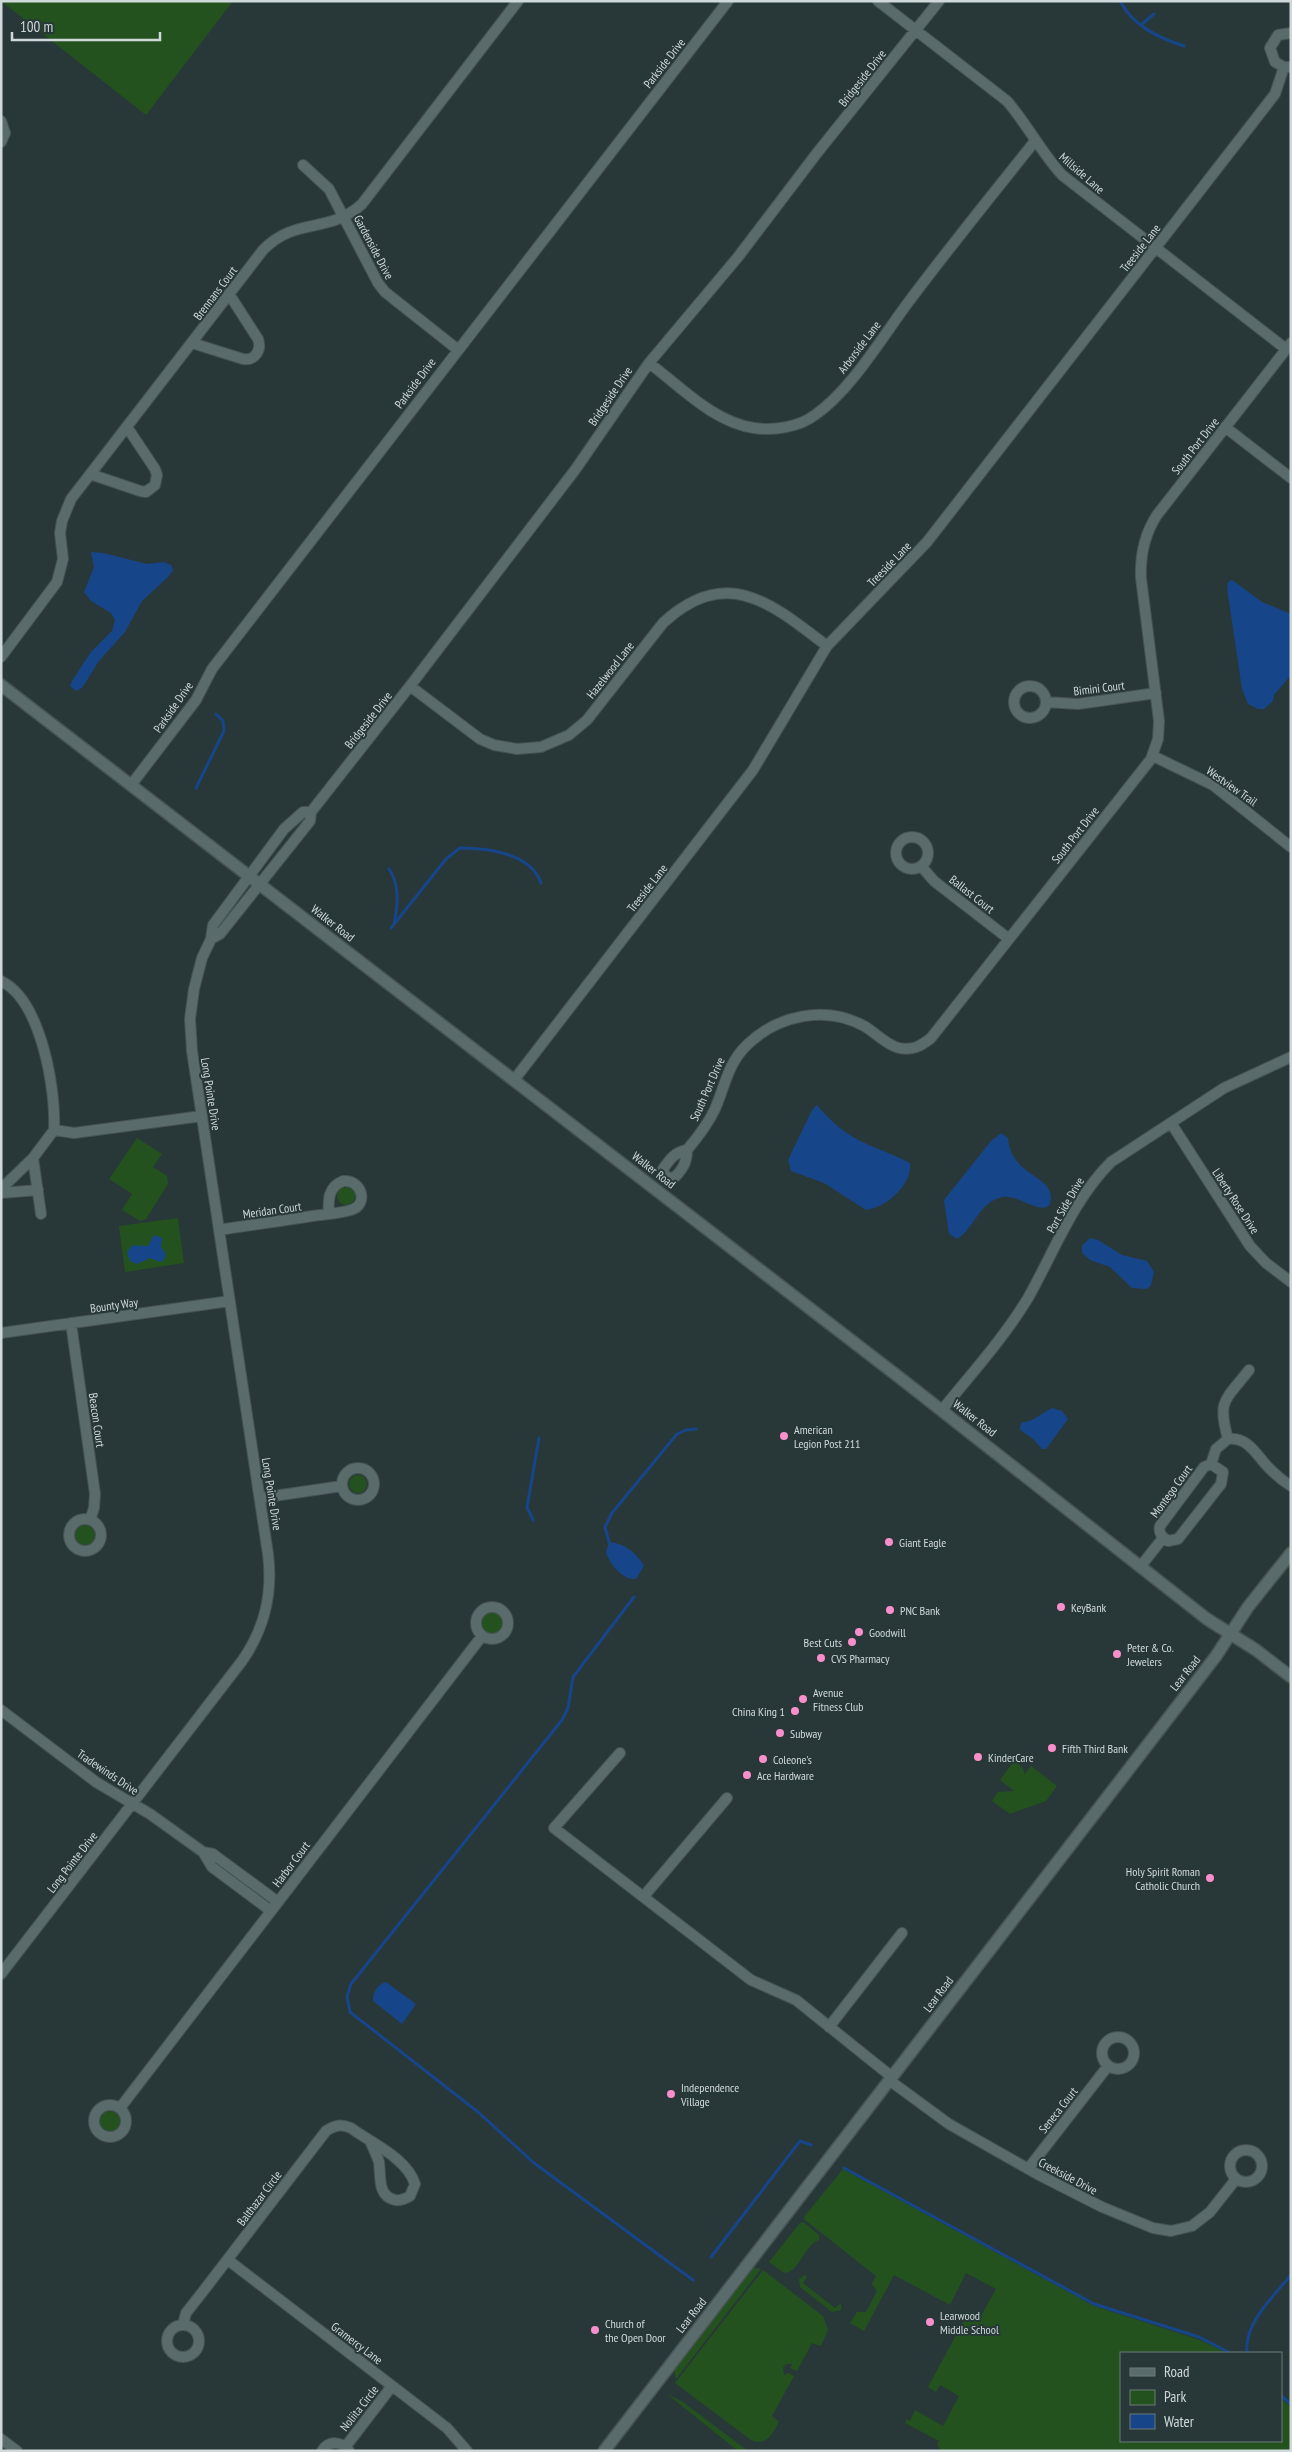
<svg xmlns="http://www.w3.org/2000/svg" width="1292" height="2452" font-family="'PT Sans Narrow',sans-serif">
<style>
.green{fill:#24521e}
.water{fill:#174589}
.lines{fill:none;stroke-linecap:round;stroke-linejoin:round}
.stream{stroke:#174589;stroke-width:3}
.minor-casing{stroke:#465354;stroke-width:12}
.tertiary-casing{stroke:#465354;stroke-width:14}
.minor{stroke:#5a6b6c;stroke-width:10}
.tertiary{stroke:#5a6b6c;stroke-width:11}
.poi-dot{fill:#f98fca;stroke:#283839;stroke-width:2}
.labels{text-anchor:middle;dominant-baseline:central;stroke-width:4;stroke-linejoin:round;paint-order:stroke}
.street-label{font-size:12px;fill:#d0d9da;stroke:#283839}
.poi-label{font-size:12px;fill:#d0d9da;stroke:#283839;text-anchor:start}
</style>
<rect width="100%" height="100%" fill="#283839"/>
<path class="green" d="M1 1H233L146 115Z
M137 1138 162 1154 153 1167 167 1176 168 1184 146 1219 140 1221 122 1210 132 1194 109 1179Z
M337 1196a9 9 0 1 1 18 0a9 9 0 1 1-18 0Z
M178 1218 184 1263 125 1272 119 1226Z
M349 1484a9 9 0 1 1 18 0a9 9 0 1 1-18 0Z
M75 1535a10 10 0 1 1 20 0a10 10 0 1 1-20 0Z
M482 1623a11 11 0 1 1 22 0a11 11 0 1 1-22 0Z
M1014 1761 1022 1767 1025 1774 1031 1766 1057 1786 1046 1801 1010 1814 992 1801 998 1792 1014 1791 1000 1780Z
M100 2121a10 10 0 1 1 20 0a10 10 0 1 1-20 0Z
M843 2169 1094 2306 1200 2340 1227 2353H1121V2441H1281V2399L1291 2407V2451H941L937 2444 939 2441 905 2423 907 2419 910 2421 915 2410 943 2426 959 2396 940 2385 936 2392 928 2387 969 2311 980 2318 996 2289 966 2273 950 2305 894 2275 864 2331 850 2323 857 2312H866L877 2291 872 2284 876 2276 805 2220 804 2217Z
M803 2222 819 2235V2240C804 2245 800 2272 784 2273L769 2262 800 2223Z
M756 2268 761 2269 676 2379 674 2370 752 2269Z
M763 2270 823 2316 828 2330 821 2346 812 2343 797 2371 790 2368 792 2364H787L783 2367 784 2375 788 2373 794 2376 772 2416 779 2422C773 2433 766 2447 751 2440L675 2383Z
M805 2275 807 2277 803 2283 835 2308 841 2303V2310L832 2312 800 2287 799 2279Z
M667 2394 683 2402 748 2451H738Z"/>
<path class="water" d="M91 552 103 553 147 564 164 562 171 565 173 570 168 577 142 601 125 632 99 661 82 688 76 691 70 686 72 681 91 652 112 631 115 620 111 613 91 601 84 592 94 567Z
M1232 580 1262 602 1291 614V675L1274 695 1273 701 1264 709H1258L1248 704 1242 689 1227 588 1228 582Z
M817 1105C848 1143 870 1143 910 1163 912 1185 887 1207 866 1210L824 1183 791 1171 788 1160 812 1110Z
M1001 1133 1008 1138C1011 1179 1058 1174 1050 1204 1042 1216 1020 1195 1003 1197 979 1201 975 1228 957 1239L949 1234 944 1200 991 1141Z
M154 1235 162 1238 161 1247 166 1254 164 1260 160 1262 150 1258 137 1264 130 1261 127 1253C132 1241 139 1247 148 1246Z
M1090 1238 1098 1240 1122 1255 1147 1261 1154 1272 1151 1285 1147 1289 1132 1288 1110 1267 1090 1260 1082 1253V1246Z
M1052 1408 1062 1411 1068 1419 1046 1449H1042L1032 1438 1020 1430 1021 1423 1032 1420Z
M609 1542C624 1543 637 1553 644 1566L636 1579C622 1580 611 1565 606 1553Z
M386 1982 416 2004 402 2024 373 2001C372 1993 378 1984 386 1982Z"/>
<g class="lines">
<path class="stream" d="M1120 1C1133 26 1159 38 1184 46
M1141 25 1154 14
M196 788 224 731 223 721 216 714
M389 869C400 885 398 905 394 924
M391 928 446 859 460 848C487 848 531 853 541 883
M533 1520 527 1507 539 1438
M609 1542 605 1527 612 1513 677 1434 686 1430 696 1429
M634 1597 573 1677 568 1708 562 1720 351 1984 347 1997 350 2012 478 2112 534 2163 693 2280
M844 2168 1094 2304 1199 2337 1230 2353
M711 2257 800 2141 811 2145
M1247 2353C1244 2323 1273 2297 1291 2275
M1281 2396 1291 2404"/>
<g class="minor-casing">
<path id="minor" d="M878 1 1007 101C1027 124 1041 152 1062 175L1286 349
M1290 67H1284L1275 62 1270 48 1278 35 1291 33
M1 121 5 133 1 142
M303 165 329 189 378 283 385 292 457 349
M192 343 243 359C255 361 262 350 258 339L229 294
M649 363C680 386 713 422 754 428 774 431 799 427 815 415 850 391 881 339 907 304 948 249 992 195 1035 141
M1225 427 1291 478
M90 474 140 491 146 492 155 485 157 475 155 469 127 427
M1 657 57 582 63 559 60 533 62 521 71 499 263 250C296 216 328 235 362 204L518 1
M410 686 480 739 494 745 517 749 541 747 569 735 587 720 663 623C727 564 772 604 827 646
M1014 702a16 16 0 1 1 32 0a16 16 0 1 1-32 0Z
M1046 702 1078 704 1156 693
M1153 756 1213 785 1291 847
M131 785 196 700 212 669 728 1
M896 853a16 16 0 1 1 32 0a16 16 0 1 1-32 0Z
M921 866 934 881 1009 939
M211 939 220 934 310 821 311 812 410 686 575 470 649 363 738 257 817 153 939 1
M1 981C41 1000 56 1089 54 1130L74 1133 202 1116
M514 1080 753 770 827 646 927 542 1275 94 1284 67
M1171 1123 1250 1246 1266 1263 1291 1282
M687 1150C698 1137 708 1124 715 1109 725 1086 728 1063 747 1045 778 1015 825 1005 864 1026 875 1032 886 1045 899 1048 912 1051 921 1046 931 1038L1151 759 1158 739 1159 721 1141 578C1140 555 1144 535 1157 515L1291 343
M687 1150C687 1162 683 1169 674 1178L665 1177 663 1169C670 1159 675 1152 687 1150Z
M33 1158 41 1214
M1 1189 33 1158 54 1130
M1 1193 38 1190
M219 1230C250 1225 281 1221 312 1216 325 1214 338 1214 351 1210 369 1205 362 1179 343 1181 328 1187 328 1200 329 1214
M71 1323 95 1494 94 1508 90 1520
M1 1333 230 1301
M1249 1370C1225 1401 1217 1400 1228 1439 1249 1437 1256 1455 1269 1468 1276 1475 1283 1481 1291 1486
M942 1410C971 1374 1004 1338 1028 1298 1054 1252 1073 1200 1111 1162L1224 1088 1291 1057
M1211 1464 1223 1472 1221 1484 1178 1539 1168 1541C1162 1537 1158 1533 1160 1526L1204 1467Z
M1211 1464 1216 1449 1228 1439
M342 1484a16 16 0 1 1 32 0a16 16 0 1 1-32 0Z
M260 1498 342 1486
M69 1535a16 16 0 1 1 32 0a16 16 0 1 1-32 0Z
M1140 1567 1163 1538
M476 1623a16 16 0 1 1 32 0a16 16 0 1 1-32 0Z
M1 1710 96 1782 150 1814 203 1852 213 1854 221 1860 278 1902
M620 1753 554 1828 751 1980 796 2000 892 2077
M203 1852 212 1867 271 1911
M644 1896 727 1798
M1 1974 242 1661C265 1628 273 1594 268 1554L192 1051 190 1019 194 989 202 958 211 939 213 925 284 829 303 812H311
M829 2027 902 1933
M1102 2053a16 16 0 1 1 32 0a16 16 0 1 1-32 0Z
M889 2080 949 2124 1039 2175 1102 2207 1153 2228 1171 2231 1192 2226 1210 2212 1236 2179
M94 2121a16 16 0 1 1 32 0a16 16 0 1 1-32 0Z
M120 2108 482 1636
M1230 2166a16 16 0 1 1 32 0a16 16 0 1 1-32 0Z
M1028 2169 1108 2066
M228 2260 447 2428 467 2451
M167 2341a16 16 0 1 1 32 0a16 16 0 1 1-32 0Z
M183 2325 186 2313 201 2294 326 2131C335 2125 341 2124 351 2128 371 2143 407 2158 415 2184L410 2196C405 2199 401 2201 395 2200 377 2196 381 2176 379 2162 377 2156 374 2150 371 2143
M1 2439 17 2451
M346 2446 392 2386
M322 2451C329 2440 341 2441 349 2451"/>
</g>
<g class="tertiary-casing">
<path id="tertiary" d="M1 685 904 1381 1207 1619 1256 1650 1291 1677
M604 2451 1216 1656 1248 1607 1291 1553"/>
</g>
<use href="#minor" class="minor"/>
<use href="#tertiary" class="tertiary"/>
</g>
<g class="poi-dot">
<circle cx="784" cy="1436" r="5"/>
<circle cx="889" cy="1542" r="5"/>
<circle cx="1061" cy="1607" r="5"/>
<circle cx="890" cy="1610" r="5"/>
<circle cx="859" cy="1632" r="5"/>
<circle cx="852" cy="1642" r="5"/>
<circle cx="1117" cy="1654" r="5"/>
<circle cx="821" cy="1658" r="5"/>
<circle cx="803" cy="1699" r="5"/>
<circle cx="795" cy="1711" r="5"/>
<circle cx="780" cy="1733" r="5"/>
<circle cx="1052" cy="1748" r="5"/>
<circle cx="978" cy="1757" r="5"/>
<circle cx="763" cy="1759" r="5"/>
<circle cx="747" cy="1775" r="5"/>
<circle cx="1210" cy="1878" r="5"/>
<circle cx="671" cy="2094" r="5"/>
<circle cx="930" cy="2322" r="5"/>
<circle cx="595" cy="2330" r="5"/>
</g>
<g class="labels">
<g class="street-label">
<text transform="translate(664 63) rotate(-52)">Parkside Drive</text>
<text transform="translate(862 78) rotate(-52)">Bridgeside Drive</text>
<text transform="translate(1082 173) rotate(41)">Millside Lane</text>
<text transform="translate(374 247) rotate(62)">Gardenside Drive</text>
<text transform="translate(1140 248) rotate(-52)">Treeside Lane</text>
<text transform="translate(215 293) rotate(-53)">Brennans Court</text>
<text transform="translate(859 347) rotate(-53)">Arborside Lane</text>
<text transform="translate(415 383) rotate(-53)">Parkside Drive</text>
<text transform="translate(610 396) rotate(-56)">Bridgeside Drive</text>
<text transform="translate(1195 446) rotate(-52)">South Port Drive</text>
<text transform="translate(889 564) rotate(-46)">Treeside Lane</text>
<text transform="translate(610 670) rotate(-52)">Hazelwood Lane</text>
<text transform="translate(1099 688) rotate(-7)">Bimini Court</text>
<text transform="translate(173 707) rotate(-55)">Parkside Drive</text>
<text transform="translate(368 720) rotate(-52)">Bridgeside Drive</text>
<text transform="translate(1232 786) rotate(35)">Westview Trail</text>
<text transform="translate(1075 835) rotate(-52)">South Port Drive</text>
<text transform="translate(647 888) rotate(-52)">Treeside Lane</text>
<text transform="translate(972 894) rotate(38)">Ballast Court</text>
<text transform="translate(333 923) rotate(38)">Walker Road</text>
<text transform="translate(707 1089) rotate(-66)">South Port Drive</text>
<text transform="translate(211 1094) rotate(81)">Long Pointe Drive</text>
<text transform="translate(654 1170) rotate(38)">Walker Road</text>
<text transform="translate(1236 1201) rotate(57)">Liberty Rose Drive</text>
<text transform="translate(1065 1205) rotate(-60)">Port Side Drive</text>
<text transform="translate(272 1210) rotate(-8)">Meridan Court</text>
<text transform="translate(114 1305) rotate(-8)">Bounty Way</text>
<text transform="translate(975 1418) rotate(38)">Walker Road</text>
<text transform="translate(97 1420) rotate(82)">Beacon Court</text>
<text transform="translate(1171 1491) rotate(-54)">Montego Court</text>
<text transform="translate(272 1494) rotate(81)">Long Pointe Drive</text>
<text transform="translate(1185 1673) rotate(-52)">Lear Road</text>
<text transform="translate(108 1772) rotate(34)">Tradewinds Drive</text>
<text transform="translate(72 1862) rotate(-52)">Long Pointe Drive</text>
<text transform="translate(291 1864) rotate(-53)">Harbor Court</text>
<text transform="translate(938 1994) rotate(-53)">Lear Road</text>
<text transform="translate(1058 2110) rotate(-52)">Seneca Court</text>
<text transform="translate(1068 2176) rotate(28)">Creekside Drive</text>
<text transform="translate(259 2198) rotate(-53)">Balthazar Circle</text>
<text transform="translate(691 2315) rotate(-52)">Lear Road</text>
<text transform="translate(357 2343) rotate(37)">Gramercy Lane</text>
<text transform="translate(359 2408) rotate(-52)">Noliita Circle</text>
</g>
<g class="poi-label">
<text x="794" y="1429">American<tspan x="794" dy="14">Legion Post 211</tspan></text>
<text x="899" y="1542">Giant Eagle</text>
<text x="1071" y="1607">KeyBank</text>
<text x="900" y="1610">PNC Bank</text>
<text x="869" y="1632">Goodwill</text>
<text x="842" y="1642" text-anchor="end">Best Cuts</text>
<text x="1127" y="1647">Peter &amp; Co.<tspan x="1127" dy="14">Jewelers</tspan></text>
<text x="831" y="1658">CVS Pharmacy</text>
<text x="813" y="1692">Avenue<tspan x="813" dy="14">Fitness Club</tspan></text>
<text x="785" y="1711" text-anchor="end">China King 1</text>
<text x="790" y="1733">Subway</text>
<text x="1062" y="1748">Fifth Third Bank</text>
<text x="988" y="1757">KinderCare</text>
<text x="773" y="1759">Coleone's</text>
<text x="757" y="1775">Ace Hardware</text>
<text x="1200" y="1871" text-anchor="end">Holy Spirit Roman<tspan x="1200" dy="14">Catholic Church</tspan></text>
<text x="681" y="2087">Independence<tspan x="681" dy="14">Village</tspan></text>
<text x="940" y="2315">Learwood<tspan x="940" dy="14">Middle School</tspan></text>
<text x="605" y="2323">Church of<tspan x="605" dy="14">the Open Door</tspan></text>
</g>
</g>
<rect width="1292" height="2452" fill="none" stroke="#d0d9da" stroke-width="5"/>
<rect x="1120" y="2352" width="162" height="90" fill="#283839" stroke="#6b7879"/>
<rect x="1130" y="2368" width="25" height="8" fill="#5a6b6c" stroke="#6b7879"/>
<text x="1164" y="2377" font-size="15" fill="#d0d9da">Road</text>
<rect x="1130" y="2390" width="25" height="15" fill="#24521e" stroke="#6b7879"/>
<text x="1164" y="2402" font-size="15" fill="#d0d9da">Park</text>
<rect x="1130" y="2414" width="25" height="15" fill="#174589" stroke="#6b7879"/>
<text x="1164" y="2427" font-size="15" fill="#d0d9da">Water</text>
<path d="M12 32v8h148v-8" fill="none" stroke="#d0d9da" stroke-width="2.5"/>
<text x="20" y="32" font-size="15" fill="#d0d9da" stroke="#283839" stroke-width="4" paint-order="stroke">100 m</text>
</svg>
